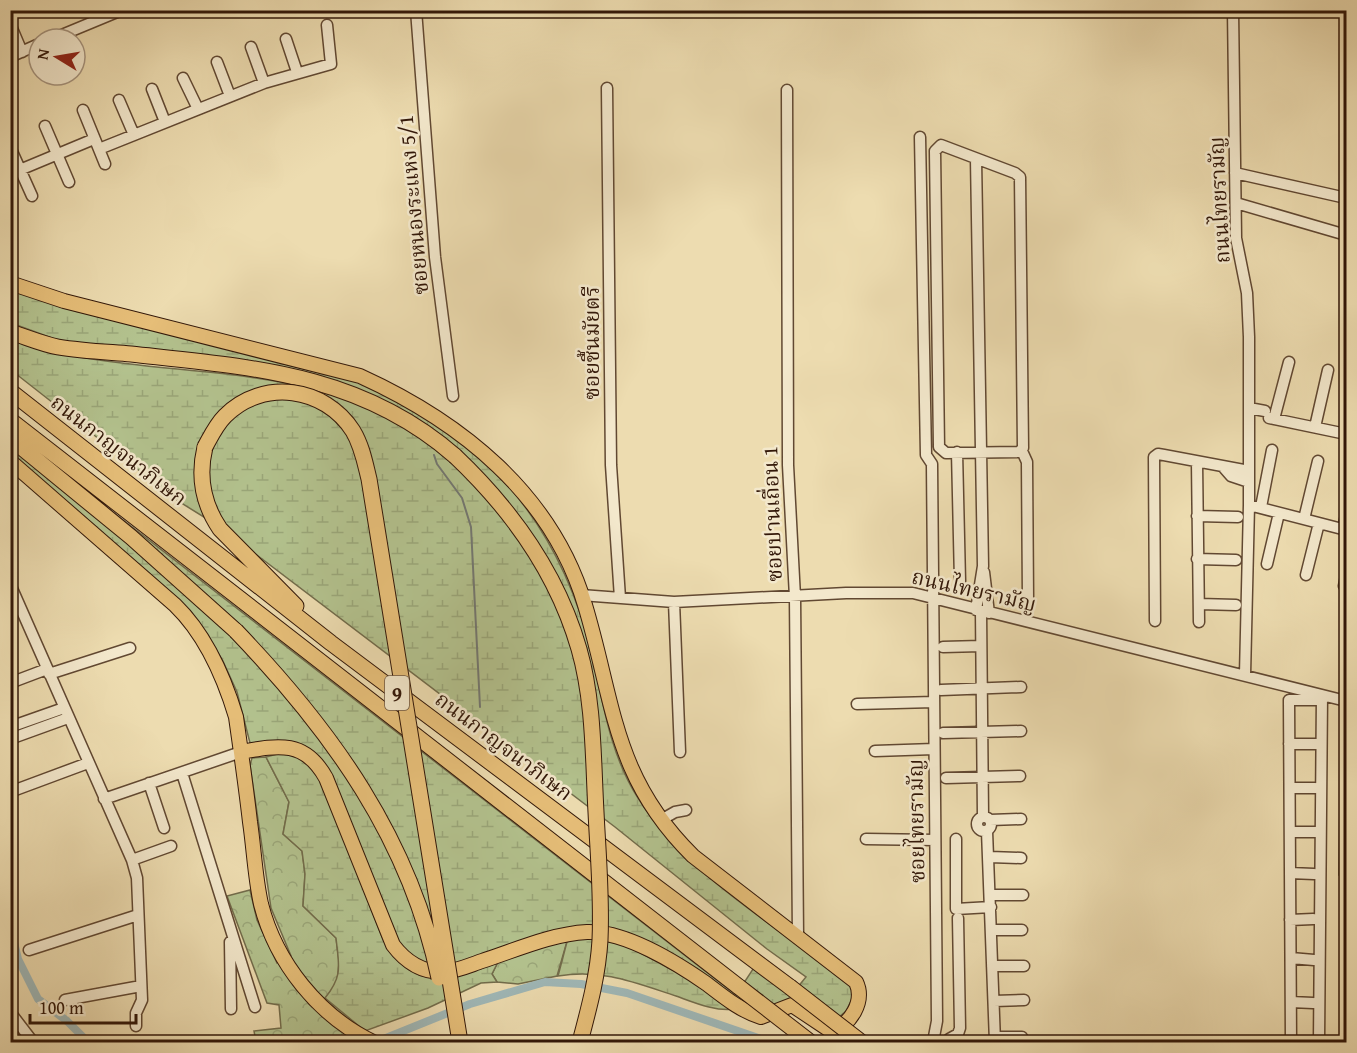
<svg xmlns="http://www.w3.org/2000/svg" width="1357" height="1053" font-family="'Gentium Book Plus','Noto Serif Thai',serif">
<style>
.grass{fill:url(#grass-tufts);stroke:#726c4b;stroke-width:1.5}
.forest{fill:url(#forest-crowns);stroke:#726c4b;stroke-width:1.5}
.wetland{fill:url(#wetland-marsh);stroke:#726c4b;stroke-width:1.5}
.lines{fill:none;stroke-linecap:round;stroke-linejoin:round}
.stream{stroke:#737872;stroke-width:2}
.canal{stroke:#9fb8b8;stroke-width:8}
.minor-casing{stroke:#614832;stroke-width:13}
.major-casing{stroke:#321708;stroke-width:16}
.highway-casing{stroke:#321708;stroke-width:17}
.minor{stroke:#f3e8cc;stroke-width:10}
.major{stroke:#e6be78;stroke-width:14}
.highway{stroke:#e6be78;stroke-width:15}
.highway-bridge-casing{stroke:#321708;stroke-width:17;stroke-linecap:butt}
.highway-bridge{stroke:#e6be78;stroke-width:15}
.labels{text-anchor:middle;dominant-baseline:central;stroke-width:5;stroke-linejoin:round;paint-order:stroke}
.shield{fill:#f3e8cc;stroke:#6c5643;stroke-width:1.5}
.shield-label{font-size:20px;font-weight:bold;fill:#321708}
.street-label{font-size:21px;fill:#321708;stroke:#f3e8cc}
</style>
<defs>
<pattern id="grass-tufts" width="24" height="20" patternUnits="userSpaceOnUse" patternTransform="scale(1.5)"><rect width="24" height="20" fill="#b3c28e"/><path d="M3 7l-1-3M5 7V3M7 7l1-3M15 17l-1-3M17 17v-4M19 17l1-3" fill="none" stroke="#9aa679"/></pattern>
<pattern id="forest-crowns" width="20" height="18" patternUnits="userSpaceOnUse" patternTransform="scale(1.5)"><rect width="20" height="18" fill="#b3c28e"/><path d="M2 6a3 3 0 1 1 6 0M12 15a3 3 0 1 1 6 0" fill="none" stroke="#9aa679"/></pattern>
<pattern id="wetland-marsh" width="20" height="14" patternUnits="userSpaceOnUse" patternTransform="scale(1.5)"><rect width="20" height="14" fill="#b3c28e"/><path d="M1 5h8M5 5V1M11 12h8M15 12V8" fill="none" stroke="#9aa679"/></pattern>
</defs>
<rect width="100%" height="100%" fill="#eddcb0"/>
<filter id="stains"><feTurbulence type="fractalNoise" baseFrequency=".00333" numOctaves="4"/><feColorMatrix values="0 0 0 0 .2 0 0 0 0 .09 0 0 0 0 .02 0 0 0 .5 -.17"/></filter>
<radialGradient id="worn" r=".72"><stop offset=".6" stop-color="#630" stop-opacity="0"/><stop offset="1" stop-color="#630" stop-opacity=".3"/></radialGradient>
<path class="grass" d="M1341 706 1346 707V875H1339Z"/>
<path class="forest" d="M266 757 289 802 283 834 302 851 305 874 303 906 336 938 339 962 337 983 365 1031 363 1042H256L254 1031 281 1028 279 1005 267 1003 227 896 250 890 257 920 277 963 291 956 271 908 250 765 252 758Z
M568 938 557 976 518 984 497 982 492 974 499 960Z"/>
<path class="wetland" d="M11 287 57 304C126 321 195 339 264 357 311 369 360 378 402 402 505 459 564 541 592 654 603 702 610 755 638 798 688 877 776 925 848 982L855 993 846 1011 830 1025C800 1002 802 993 765 1012 744 1006 728 993 710 980 675 957 623 927 580 928 535 929 457 982 417 963 406 958 399 946 393 936 379 900 335 765 308 748 293 739 270 743 254 746L250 743 237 692 222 659 191 612 11 454V444L146 556 232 634 239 627 230 616 83 489 736 995 755 966 792 994 806 977 767 949 615 827 237 540C213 514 198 483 209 447L204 442C195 456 195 485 200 502 202 509 208 516 212 522L178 501 11 370 10 336C33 344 56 352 80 357 211 380 344 363 450 461L458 451C352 360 203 359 71 345L11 323Z
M281 753 293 754 318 771 382 937C414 997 446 977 499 960L492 974 497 982 481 983 428 1008 365 1031 325 998C343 976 339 966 336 938L303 906 305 874 302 851 283 834 289 802 266 757Z
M585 936 626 945 689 979 734 1009C716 1012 693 1002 676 996 633 982 603 969 558 976L568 938Z"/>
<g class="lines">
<path class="stream" d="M434 455 437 464 462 498 471 527 480 707"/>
<path class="canal" d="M10 926 18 959 38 999 67 1021 88 1042
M376 1042 470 1004 545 982 581 984 627 993 770 1042"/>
<g class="minor-casing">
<path id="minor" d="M416 10 435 257 453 396
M1233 10 1236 238 1247 293 1249 337V505L1245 675
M11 26 22 52
M52 39 122 10
M286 39 297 72
M251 47 264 83
M10 57 39 44
M217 62 230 96
M183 78 198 109
M607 88 611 465 620 598
M152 89 165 122
M787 90 788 465 795 597 798 936
M119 100 134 135
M83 110 105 164
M45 126 69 182
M920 137 926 455 932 464 937 1021 933 1042
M941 145 1015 173 1020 177 1023 448 1019 452 946 453 939 447 935 151Z
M10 147 32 196
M99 149 264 83 331 64 327 25
M1235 173 1346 198
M10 174 94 139
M1236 203 1346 235
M1249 408 1265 411
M1269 418 1346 434
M1274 419 1289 362
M1315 427 1328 370
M1022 451 1027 462 1028 599
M957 452 960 581
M1197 462 1199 622
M1224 468 1231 476 1249 482
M1249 505 1346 530
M1261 507 1272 450
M1197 516 1238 517
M1304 519 1318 461
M1343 529 1346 515
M1197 559 1236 560
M1267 564 1279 513
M984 572 989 613
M1306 575 1319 523
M10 584 132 860 137 878 142 1000 136 1013V1026
M1344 586 1346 576
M581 595 674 602 846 593H913L1346 701
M674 602 680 752
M1199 604 1236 605
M976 610 983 566 976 159
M981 611 983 817
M1155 621 1154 457 1158 454 1164 455 1249 471
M943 647 981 646
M49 674 130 648
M10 683 47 669
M941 690 1021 687
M857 704 934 702
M10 727 64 708
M943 733 1021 731
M10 739 68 718
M1289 744H1316
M875 751 934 749
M182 773 255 1007
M946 778 1020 776
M149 783 164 828
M1290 788H1315
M10 792 88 763
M104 799 241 752
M977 824a7 7 0 1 1 14 0a7 7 0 1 1-14 0Z
M661 820 675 812 686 810
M990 820 1021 819
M987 831 995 1042
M1290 832H1315
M866 839 935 840
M956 839V909L991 907
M990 857 1021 858
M132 860 171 846
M1290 873 1314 874
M990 895H1023
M1290 920 1313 919
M991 930H1022
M29 950 138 915
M1291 958 1314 960
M992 966H1024
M65 1000 141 986
M994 1001 1024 1000
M1291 1002 1313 1003
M231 1009 230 942 232 940
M10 1012 33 1042
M995 1037H1022
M949 1039 958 1034 960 1028 958 918
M1291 1042 1289 700H1317
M1319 1042 1322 695"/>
</g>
<g class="major-casing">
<path id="major" d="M10 283 64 301 360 376C461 422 552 494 585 605 615 705 613 777 693 856L856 982C865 1001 851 1025 831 1031L792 1005 761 1017C741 1011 724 997 707 984 677 963 625 931 587 932 551 934 516 950 482 961 470 965 455 972 442 972 421 972 405 961 393 945L326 778C305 740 279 745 241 752
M10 461 175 605C206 635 224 677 236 717 241 752 246 787 250 822 254 849 255 877 261 904 276 963 319 1016 373 1042"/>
</g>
<g class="highway-casing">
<path id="highway" d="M10 332C26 337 42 344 58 347 82 351 107 352 131 354 250 367 360 373 455 456
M10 391 331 643 790 987
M10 420 739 987
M10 438 131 537 236 631
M205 447C198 476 203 504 220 529L296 606"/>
</g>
<use href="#minor" class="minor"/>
<use href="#major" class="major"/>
<use href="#highway" class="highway"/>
<g class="highway-bridge-casing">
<path id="highway-bridge" d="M205 447C211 436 216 425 225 416 263 378 325 387 353 431 362 446 365 463 369 479L460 1042
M455 456C512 510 557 572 579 649 594 701 593 758 596 812 598 854 602 897 600 940 598 975 589 1008 580 1042
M236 631C332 731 410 839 439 978
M739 987 810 1042
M790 987 861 1042"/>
</g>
<use href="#highway-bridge" class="highway-bridge"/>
</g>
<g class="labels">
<rect class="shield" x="385" y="676" width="24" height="34" rx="4.5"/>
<g class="shield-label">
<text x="397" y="693">9</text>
</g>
<g class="street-label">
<text transform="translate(1219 200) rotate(-93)">ถนนไทยรามัญ</text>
<text transform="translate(413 205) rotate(-95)">ซอยหนองระแหง 5/1</text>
<text transform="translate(591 343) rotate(-90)">ซอยชื้นมัยตรี</text>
<text transform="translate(119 450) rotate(38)">ถนนกาญจนาภิเษก</text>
<text transform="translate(772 514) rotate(-92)">ซอยปานเถื่อน 1</text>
<text transform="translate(974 590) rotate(13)">ถนนไทยรามัญ</text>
<text transform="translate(504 746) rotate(37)">ถนนกาญจนาภิเษก</text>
<text transform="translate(916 821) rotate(-91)">ซอยไทยรามัญ</text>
</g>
</g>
<rect width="1357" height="1053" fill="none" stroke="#eddcb0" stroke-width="36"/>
<rect x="12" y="12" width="1333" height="1029" fill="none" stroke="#321708" stroke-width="3"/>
<rect x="18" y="18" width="1321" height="1017" fill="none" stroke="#321708" stroke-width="1.5"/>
<g transform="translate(57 57) rotate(281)"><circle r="28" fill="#f3e8cc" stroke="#a6947e" stroke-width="1.5"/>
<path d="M0-4.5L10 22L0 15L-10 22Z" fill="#8f2418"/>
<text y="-9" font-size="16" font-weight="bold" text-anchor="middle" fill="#321708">N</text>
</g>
<path d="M30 1014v9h106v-9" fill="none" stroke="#321708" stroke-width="3"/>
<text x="39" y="1014" font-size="18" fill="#321708" stroke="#f3e8cc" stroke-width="4.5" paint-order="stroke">100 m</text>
<rect width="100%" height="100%" filter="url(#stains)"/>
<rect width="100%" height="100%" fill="url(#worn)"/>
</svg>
